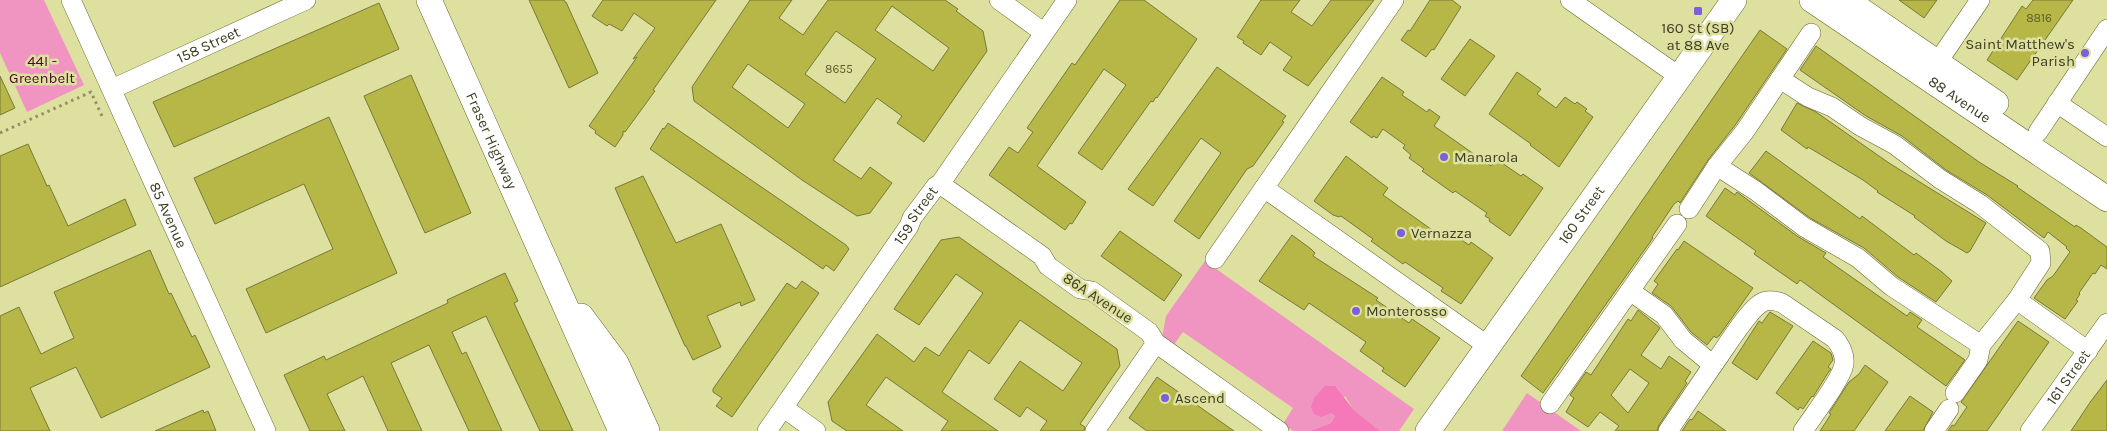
<svg xmlns="http://www.w3.org/2000/svg" width="2107" height="431" font-family="Karla,sans-serif">
<style>
.green{fill:#f095c1}
.forest{fill:#f578b8}
.building{fill:#b6b746;stroke:#78793a;fill-rule:evenodd}
.lines{fill:none;stroke-linecap:round;stroke-linejoin:round}
.minor-casing{stroke:#666727;stroke-width:20}
.major-casing{stroke:#666727;stroke-width:26}
.path{stroke:#8f9162;stroke-width:3;stroke-dasharray:2.5 4;stroke-linecap:butt}
.minor{stroke:#fff;stroke-width:19}
.major{stroke:#fff;stroke-width:25}
.poi-dot{fill:#7c60db;stroke:#dde09e;stroke-width:2}
.labels{text-anchor:middle;dominant-baseline:central;stroke-width:5;stroke-linejoin:round;paint-order:stroke}
.number-label{font-size:12px;fill:#5c5d2c}
.poi-label{font-size:15px;fill:#3e3f24;stroke:#dde09e;text-anchor:start}
.street-label{font-size:15px;fill:#3e3f24;stroke:#dde09e}
.park-label{font-size:15px;fill:#550536;stroke:#dde09e}
</style>
<rect width="100%" height="100%" fill="#dde09e"/>
<path class="green" d="M0 0H44L84 85 27 112 0 53Z
M1205 261 1414 409 1399 431H1380L1353 409 1345 396 1331 413 1335 416 1331 423 1310 431H1293L1283 424 1293 408 1183 332 1173 346 1162 338 1166 316Z
M1527 393 1581 431H1502Z"/>
<path class="forest" d="M1325 386H1335L1353 409 1380 431H1310L1331 423 1335 416 1331 413 1321 417 1314 414 1311 407 1314 398Z"/>
<path class="building" d="M529 0H564L565 2H566L598 73 569 88Z
M603 0H716L653 90 655 91 625 132 623 131V135L615 147 595 133 596 131 589 126 637 57 633 59 655 28 634 13 622 31 609 24 607 26 592 16Z
M750 0H792L779 18 803 35 828 0H945L958 9 956 11 983 31 987 51 924 142 897 123 902 116 877 98 833 160 861 179 870 167 892 183 870 213 857 216 802 180 694 101 692 87ZM892 6 949 48 933 71 875 30ZM836 31 876 59 845 103 805 74ZM748 64 805 104 788 128 732 87Z
M1120 0H1144L1197 39 1157 98 1156 97 1153 102 1151 101 1102 170 1078 153 1126 85 1104 69 1037 166 1086 202 1072 224 1070 223 1065 230 989 175 1009 147 1018 153 1033 132 1027 128 1072 63 1075 65Z
M1261 0H1300L1291 12 1312 26 1331 0H1374L1308 86 1283 70 1292 57 1290 56 1270 42 1261 55 1243 43 1244 41 1237 37Z
M1430 0H1452L1461 7 1434 50 1432 49 1426 57 1401 40 1408 30 1410 31Z
M1899 0H1937L1924 18Z
M2033 0H2073L2017 80 1987 60 2022 6 2026 9Z
M379 3 399 49 174 147 153 102Z
M1760 30 1787 49 1736 124 1708 160 1680 203 1678 201 1674 204 1652 237 1653 238 1543 393 1521 376Z
M1470 39 1495 56 1465 96 1441 79Z
M1816 46 1979 162 2018 186 2017 187 2075 227 2076 225 2081 228 2107 247V269L2101 265 2095 274 2093 273 2079 293 2080 294 2076 300 2078 301 2065 319 2034 298 2047 280 2053 276 2070 252 2066 248 2067 247 2048 232 2044 238 1987 195 1946 170 1902 136 1866 116 1800 70Z
M1217 67 1286 116 1282 121 1284 122 1253 166 1247 169 1199 239 1174 221 1221 153 1201 138 1153 206 1128 189Z
M1517 72 1541 89 1537 94 1556 108 1565 97 1575 104 1577 102 1587 109 1585 111 1593 117 1559 167 1530 145 1531 144 1489 114Z
M411 75 471 213 425 233 364 96Z
M0 76 15 108 0 115Z
M1382 77 1404 92 1402 95 1427 112 1429 109 1440 117 1434 126 1491 166 1496 159 1521 176 1523 174 1543 188 1510 236 1489 221 1490 219 1485 216 1487 213 1455 191 1453 193 1422 171 1424 169 1409 158 1411 155 1403 148 1405 145 1383 129 1377 138 1373 136 1372 138 1350 122Z
M1797 103 1816 112 1889 163 1986 223 1970 251 1967 253 1946 241 1914 217 1915 216 1877 192 1878 191 1863 180 1808 147 1807 149 1781 130Z
M329 117 397 273 266 333 246 289 333 249 304 184 215 224 194 178Z
M668 123 846 245 849 249 834 271 826 265 823 269 650 149 663 128 664 129Z
M28 144 47 186 49 185 68 226 125 199 136 225 0 287V156Z
M1766 151 1860 219 1862 216 1914 255 1916 253 1942 272 1952 281 1936 302 1898 277 1864 248 1810 218 1749 173Z
M1346 156 1388 188 1383 195 1442 237 1447 230 1469 245 1471 242 1493 258 1461 304 1441 291 1443 288 1405 262 1403 264 1371 241 1373 239 1341 216 1339 217 1333 215 1314 201Z
M643 176 676 243 721 224 755 300 741 306 740 302 707 316 721 347 693 360 686 346H685L615 188Z
M1725 188 1735 195 1737 192 1797 236 1826 253 1823 257 1907 316 1910 312 1922 320 1917 327 1965 360 1946 386 1800 280 1797 284 1754 254 1756 251 1706 216Z
M1120 231 1182 275 1164 301 1101 256Z
M1292 235 1311 249 1315 253 1313 256 1378 298 1376 300 1409 323 1412 319 1440 338 1405 387 1382 371 1384 368 1360 351 1366 342 1309 303 1304 310 1259 281Z
M959 237 1117 349 1120 366 1080 424 1085 427 1084 431H1040L1047 421 1027 407 1020 417 994 399 1020 361 1063 391 1082 363 1020 320 989 364 969 350 942 392 998 431H941L948 421 886 377 866 405 903 431H847L832 421 828 402 877 334 914 362 925 347 939 356 983 293 956 274 919 325 894 309 941 240Z
M1684 241 1753 288 1719 336 1716 338 1714 336 1707 345 1691 332 1671 306 1652 293 1658 284 1654 281 1677 249 1678 250Z
M150 250 169 294 171 293 192 337 195 335 210 367 101 418 76 367 30 388 50 431H0V316L19 307 41 354 53 348 74 338 54 292Z
M505 273 518 301 514 303 573 431H540L486 316 452 332 462 354 466 352 502 431H469L429 345 391 363 422 431H388L363 376 327 394 345 431H310L284 375 324 356 326 360 448 303 447 300Z
M802 281 819 293 732 417 716 406 722 398 713 392V389L787 283 796 289Z
M1638 310 1660 328 1641 355 1661 369 1669 356 1691 372 1685 381 1687 383 1659 425 1657 431H1615L1619 426 1600 412 1588 427 1566 412 1574 398 1570 395 1586 372 1591 375 1628 319 1631 321ZM1630 369 1649 383 1628 413 1611 395Z
M1770 312 1793 326 1757 380 1732 363 1759 321 1762 323Z
M2018 321 2049 342 1987 431H1948L1952 425 1954 426 1967 407 1961 402Z
M1813 341 1831 353 1833 360 1828 367 1831 369 1828 373 1813 397 1812 396 1803 409 1800 407 1798 410 1776 393Z
M1865 365 1888 382 1854 431H1820L1831 414 1829 413 1849 382 1859 374Z
M1157 377 1234 431H1147L1129 418Z
M2107 380V431H2071L2091 401Z
M1910 396 1933 412 1923 431H1885Z
M203 410 204 413 208 411 216 431H155Z
M1698 411 1726 431H1682L1690 419 1692 420Z"/>
<g class="lines">
<g class="minor-casing">
<g id="minor">
<path id="s1" d="M71 0 266 431"/>
<path d="M999 0 1043 32"/>
<path d="M1570 0 1680 77"/>
<path d="M1937 63 1980 0"/>
<path d="M1780 79 1808 97 1832 107 1860 126 1895 145 1940 179 1980 204 2040 251 2041 263 2017 300 1981 345 1978 360 1955 393"/>
<path id="s2" d="M112 89 306 0"/>
<path d="M2057 103 2107 137"/>
<path d="M2038 132 2107 29"/>
<path d="M1717 166 1756 191 1804 227 1858 258 1891 286 1981 345"/>
<path d="M940 184 1042 256 1048 266 1080 289 1092 291 1149 332 1156 343 1279 431"/>
<path d="M1264 188 1488 346"/>
<path d="M1689 209 1717 166 1745 131 1811 33"/>
<path d="M1215 259 1394 0"/>
<path d="M1630 291 1664 315 1683 340 1713 365C1723 352 1749 308 1763 302 1769 299 1776 301 1782 303L1835 339C1841 347 1845 354 1844 364 1842 379 1812 417 1803 431"/>
<path d="M2017 300 2088 351"/>
<path d="M1550 404 1677 224"/>
<path d="M784 408 816 431"/>
<path id="s3" d="M767 431 909 226 912 218 936 186 940 184 1067 0"/>
<path d="M1095 431 1156 343"/>
<path d="M1668 431 1713 365"/>
<path d="M1934 431 1949 409"/>
<path id="s4" d="M2030 431 2107 323"/>
</g>
</g>
<g class="major-casing">
<g id="major">
<path id="s5" d="M429 0 621 431"/>
<path id="s6" d="M1812 0 2107 199"/>
<path d="M1846 0 1996 103"/>
<path d="M581 316 616 363 647 431"/>
<path id="s7" d="M1428 431 1734 0"/>
</g>
</g>
<path class="path" d="M0 133 91 92 102 116 105 115"/>
<use href="#minor" class="minor"/>
<use href="#major" class="major"/>
</g>
<g class="poi-dot">
<rect x="1693" y="6" width="10" height="10" rx="2.5"/>
<circle cx="2085" cy="53" r="5"/>
<circle cx="1444" cy="157" r="5"/>
<circle cx="1401" cy="233" r="5"/>
<circle cx="1356" cy="311" r="5"/>
<circle cx="1165" cy="398" r="5"/>
</g>
<g class="labels">
<g class="number-label">
<text x="2039" y="18">8816</text>
<text x="839" y="69">8655</text>
</g>
<g class="poi-label">
<text x="1698" y="28" text-anchor="middle">160 St (SB)<tspan x="1698" dy="17">at 88 Ave</tspan></text>
<text x="2075" y="44" text-anchor="end">Saint Matthew's<tspan x="2075" dy="17">Parish</tspan></text>
<text x="1454" y="157">Manarola</text>
<text x="1411" y="233">Vernazza</text>
<text x="1366" y="311">Monterosso</text>
<text x="1175" y="398">Ascend</text>
</g>
<g class="street-label">
<text stroke="none"><textPath href="#s2" startOffset="106">158 Street</textPath></text>
<text stroke="none"><textPath href="#s6" startOffset="178">88 Avenue</textPath></text>
<text stroke="none"><textPath href="#s5" startOffset="154">Fraser Highway</textPath></text>
<text stroke="none"><textPath href="#s1" startOffset="236">85 Avenue</textPath></text>
<text stroke="none"><textPath href="#s3" startOffset="262">159 Street</textPath></text>
<text stroke="none"><textPath href="#s7" startOffset="265">160 Street</textPath></text>
<text transform="translate(1098 298) rotate(33)">86A Avenue</text>
<text stroke="none"><textPath href="#s4" startOffset="66">161 Street</textPath></text>
</g>
<g class="park-label">
<text x="42" y="61">44I -<tspan x="42" dy="17">Greenbelt</tspan></text>
</g>
</g>
</svg>
